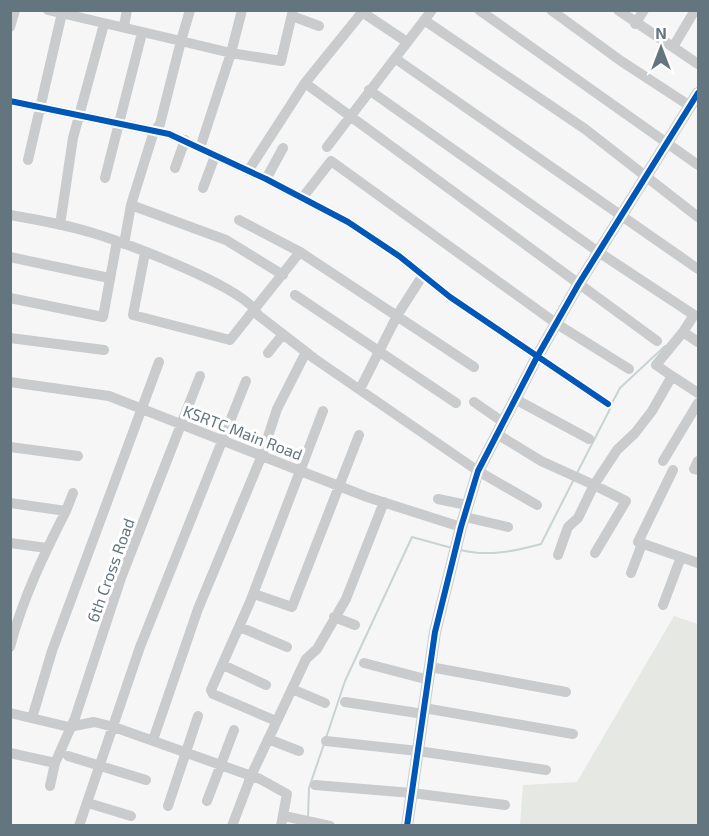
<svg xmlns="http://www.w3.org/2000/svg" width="709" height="836" font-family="'Exo 2',sans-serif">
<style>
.green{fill:#e6e8e3}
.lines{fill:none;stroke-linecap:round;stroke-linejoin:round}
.stream{stroke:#c8d3d4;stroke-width:2}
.minor{stroke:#c9cbcc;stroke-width:10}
.tertiary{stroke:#c9cbcc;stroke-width:12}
.cycleway-casing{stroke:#fff;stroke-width:10}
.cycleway{stroke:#0057b8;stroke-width:6}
.labels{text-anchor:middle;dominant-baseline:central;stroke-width:6;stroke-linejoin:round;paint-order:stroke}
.street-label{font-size:16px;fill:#63767f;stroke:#fff}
</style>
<rect width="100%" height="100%" fill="#f6f6f6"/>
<path class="green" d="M674 616 698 624V825H520L523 785 577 782Z"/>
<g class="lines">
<path class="stream" d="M612 403 620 388 665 346
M577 473 610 409
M461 550C487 557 516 551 541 544L573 481
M326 738 345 681 412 537 452 548
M308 817 309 788 324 744"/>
<path class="minor" d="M48 10 181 41 160 124 154 131 131 205 124 244
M190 10 181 41 231 53 242 10
M364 10 305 83 657 341
M479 10 698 165
M551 10 621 61 690 106
M618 10 698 64
M362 12 407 42
M292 16 319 26
M424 20 585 129 698 217
M635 24 644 10
M124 26 127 10
M10 27 15 10
M673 47 695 10
M396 59 698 269
M369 90 600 253 694 315 683 332 698 342
M10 101 169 134 266 179 348 222 399 256 450 297 608 404
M327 147 432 10
M200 148 231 53 281 61 293 10
M28 160 62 13
M175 168 185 140
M248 171 305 83
M105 178 142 33
M266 179 283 148
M203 188 215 156
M303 197 331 161 557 324 629 369
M131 205 226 240 283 275
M10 215C39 220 68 225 96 234 126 243 249 289 258 315L315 359 478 471 537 505
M239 220 300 252 474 367
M60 225 73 138 104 24
M145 253 133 315 230 340 300 252
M10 257 109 278
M295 295 456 403
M10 298 103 317 117 241
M10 338 104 350
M268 353 283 334
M672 376 656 365 683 332
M10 382 109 396 367 497 461 527
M360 389 398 314 423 275
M515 399 589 439
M474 402 503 422
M497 434 541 461 594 485 617 450 635 433 652 411 672 376 698 393
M10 447 78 456
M663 461 698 403
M698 461 694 469 698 470
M673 470 638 542 698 563
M438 499 467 505
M10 503 66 511C44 554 22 600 10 647
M66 511 73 493
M465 517 508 527
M10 543 47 548
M558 555 568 527 578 518 594 485 626 501 595 553
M631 573 642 544
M254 594 292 607 359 435
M663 605 681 557
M334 617 355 625
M240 627 287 647
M364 663 429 680
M223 665 266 685
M430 667 566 692
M292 689 325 703
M345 702 424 714
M424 708 573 734
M10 713 69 727 94 722 114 727 260 779 287 794 281 826
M32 718 52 651 159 362
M276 721 213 694 211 690 250 602 323 411
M268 739 299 751
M153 740 198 609 262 455 277 409 306 352
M326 741 418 751 546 770
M10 753 55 763 75 718 121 578 200 376
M68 756 146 780
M315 785 412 793 505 805
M50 786 55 763
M207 801 234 730
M88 803 131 816
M168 806 198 716
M284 816 330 826
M79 826 140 647 246 381
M232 826 251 776 306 659 317 649 346 599 384 502"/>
<path class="tertiary" d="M407 826 435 632 461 527 478 471 537 357 578 285 698 93"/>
<g class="cycleway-casing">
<path id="cycleway" d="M10 101 169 134 266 179 348 222 399 256 450 297 608 404
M407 826 435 632 461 527 478 471 537 357 578 285 698 93"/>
</g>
<use href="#cycleway" class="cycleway"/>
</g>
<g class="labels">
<g class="street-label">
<text transform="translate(243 432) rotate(21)">KSRTC Main Road</text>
<text transform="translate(110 570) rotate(-70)">6th Cross Road</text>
</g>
</g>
<rect width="709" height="836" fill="none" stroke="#63767f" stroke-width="24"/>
<g transform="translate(661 48)" stroke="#ffffff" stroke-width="4.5" paint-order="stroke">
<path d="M0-4.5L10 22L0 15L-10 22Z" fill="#63767f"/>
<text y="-9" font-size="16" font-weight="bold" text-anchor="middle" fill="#63767f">N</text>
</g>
</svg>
